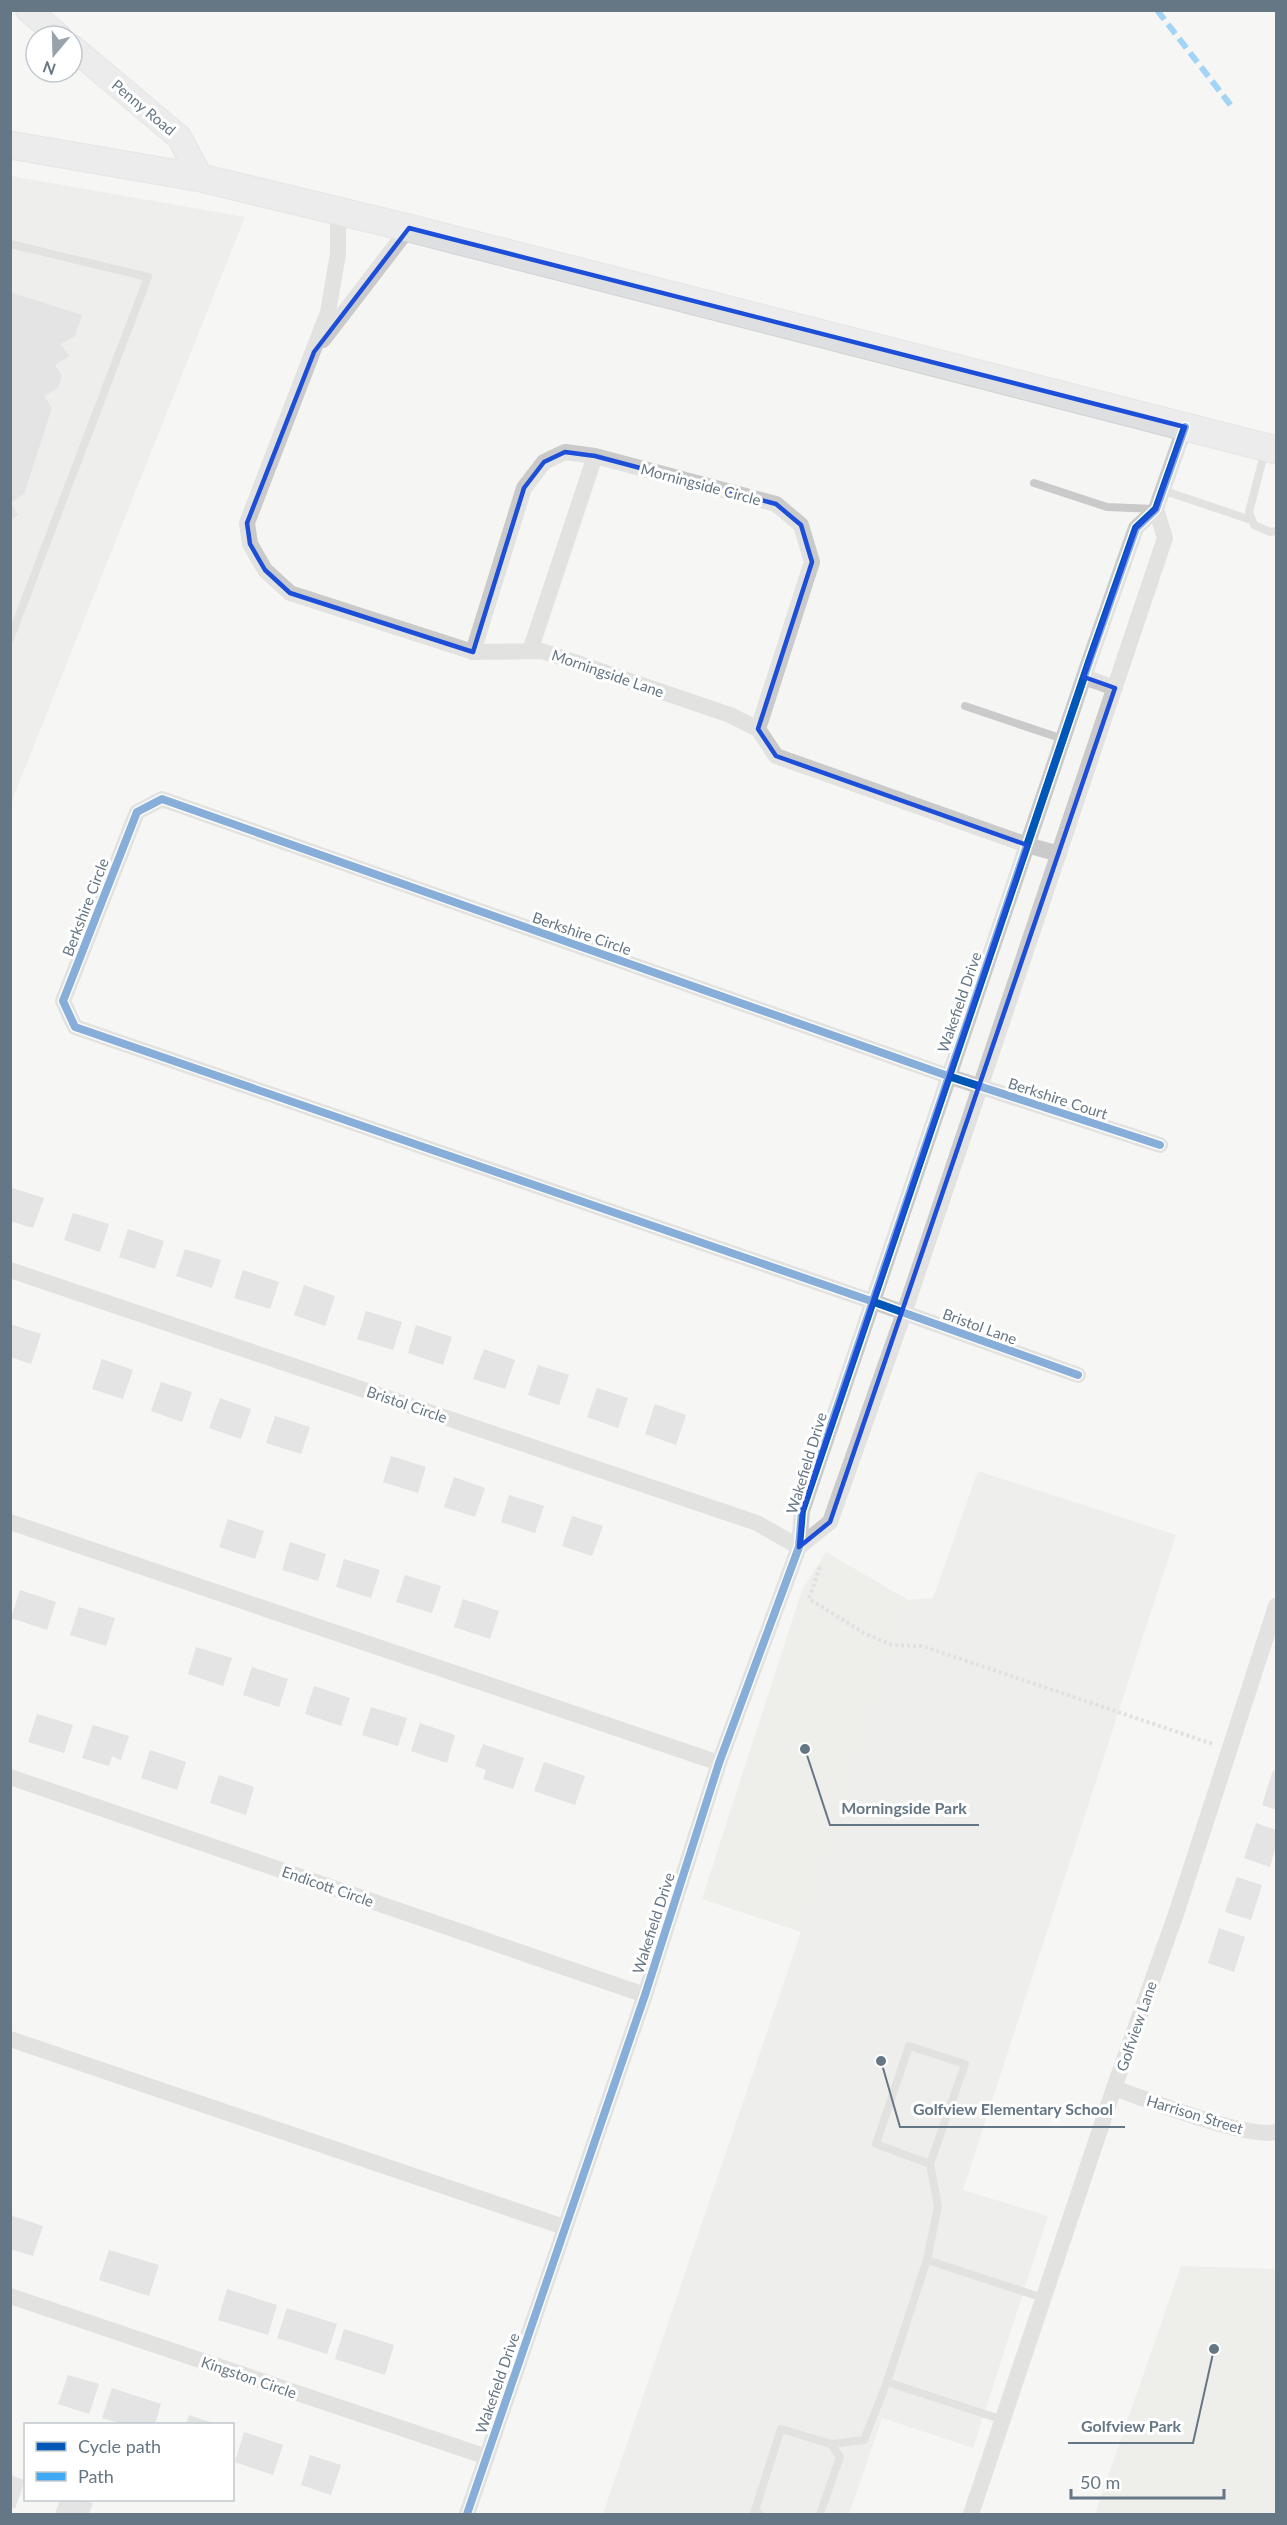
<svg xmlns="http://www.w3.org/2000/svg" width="1287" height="2525" font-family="Lato,sans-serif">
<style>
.built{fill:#e4e5e5}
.green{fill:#e4e7e1}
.building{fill:#cccece}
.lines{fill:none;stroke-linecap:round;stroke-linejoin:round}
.secondary-casing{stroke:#d1d2d3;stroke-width:26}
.primary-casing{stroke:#d1d2d2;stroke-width:29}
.path{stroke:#c6c8c9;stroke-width:4;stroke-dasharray:3 3;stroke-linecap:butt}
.lane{stroke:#cacacb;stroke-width:8}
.street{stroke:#cacacb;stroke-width:16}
.secondary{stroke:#dedfe0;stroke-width:24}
.primary{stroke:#dedfe0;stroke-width:27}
.quiet{stroke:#3fa9f5;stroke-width:6;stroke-dasharray:12 6;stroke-linecap:butt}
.cycleway-casing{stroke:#fff;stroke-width:11}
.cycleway{stroke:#0057b8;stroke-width:8}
.marked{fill:none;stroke:#1d4ed8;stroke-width:4.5;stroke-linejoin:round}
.labels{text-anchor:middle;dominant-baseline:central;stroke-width:6;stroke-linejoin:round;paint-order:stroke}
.street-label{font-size:15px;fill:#657684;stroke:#fff}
.leader{fill:none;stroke:#657684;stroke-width:2}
.callout-dot{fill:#657684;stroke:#fff;stroke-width:2}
.callout-label{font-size:16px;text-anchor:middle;font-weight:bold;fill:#657684;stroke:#fff;stroke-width:6;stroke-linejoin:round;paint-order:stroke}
</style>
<rect width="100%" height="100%" fill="#f5f5f4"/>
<path class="built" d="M11 176 245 217 11 803Z
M978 1471 1176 1535 963 2190 1048 2216 973 2448 882 2418 849 2514H603L801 1932 908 1600 933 1598Z"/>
<path class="green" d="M826 1552 908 1600 801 1932 702 1899 802 1590Z
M1181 2266 1276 2269V2514H1095Z"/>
<path class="building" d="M10 292 82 315 75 336 61 344 69 356 55 365 62 376 58 388 44 396 52 408 24 494 11 503 18 515 10 520Z
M12 1188 44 1198 33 1228 10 1221Z
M73 1213 109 1224 100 1252 64 1240Z
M128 1229 164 1241 155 1269 119 1257Z
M185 1249 221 1260 212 1288 176 1276Z
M243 1270 279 1282 270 1309 234 1298Z
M304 1285 335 1296 325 1326 294 1315Z
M366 1311 402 1322 393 1350 357 1339Z
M10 1324 41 1334 31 1364 10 1357Z
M416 1325 452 1337 443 1365 408 1353Z
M484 1349 515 1360 505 1389 473 1379Z
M102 1359 133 1370 123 1399 92 1389Z
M538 1365 569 1375 559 1405 528 1395Z
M161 1382 192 1392 182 1422 151 1411Z
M597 1388 628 1398 618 1428 587 1417Z
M220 1398 251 1409 241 1439 209 1428Z
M655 1404 686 1415 676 1445 645 1434Z
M275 1416 310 1427 301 1454 266 1443Z
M391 1456 426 1467 418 1493 383 1482Z
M454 1477 485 1488 475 1517 444 1507Z
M509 1495 544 1506 535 1533 501 1522Z
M572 1516 603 1526 592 1556 562 1546Z
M228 1519 264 1531 255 1559 219 1547Z
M290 1542 326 1554 318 1581 282 1570Z
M344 1559 380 1570 371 1598 336 1587Z
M405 1575 441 1586 432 1613 396 1602Z
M20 1590 56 1602 47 1630 11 1618Z
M463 1599 499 1611 490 1639 454 1627Z
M79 1607 115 1618 106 1646 70 1635Z
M196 1647 232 1658 223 1686 188 1674Z
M252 1667 288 1679 279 1707 243 1695Z
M314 1686 350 1698 341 1726 305 1714Z
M371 1707 407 1718 398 1746 362 1735Z
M37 1714 73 1725 64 1753 28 1742Z
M420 1723 455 1735 447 1763 411 1751Z
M93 1725 129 1736 121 1760 112 1756 109 1766 82 1758Z
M483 1744 524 1758 513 1789 483 1779 486 1770 475 1766Z
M150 1750 186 1762 177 1790 141 1778Z
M544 1762 585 1776 575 1805 534 1791Z
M1273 1770 1276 1771V1810L1262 1805Z
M219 1775 254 1787 246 1815 210 1803Z
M1256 1823 1276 1830V1845L1270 1867 1244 1858Z
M1237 1877 1262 1885 1251 1920 1225 1912Z
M1219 1928 1245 1937 1234 1972 1208 1963Z
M10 2215 43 2226 33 2256 10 2249Z
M109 2250 159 2265 149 2296 99 2280Z
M227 2289 277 2305 268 2335 218 2320Z
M287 2308 337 2324 327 2354 277 2338Z
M344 2329 394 2345 385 2375 335 2359Z
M68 2375 99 2384 89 2414 58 2404Z
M112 2388 161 2404 155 2424H122L102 2418Z
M189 2415 216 2424H186Z
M244 2432 283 2445 273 2475 235 2462Z
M310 2455 341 2465 331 2495 301 2485Z
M10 2475 25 2480 15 2509 10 2507Z
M60 2500H83L93 2503 89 2514H55Z"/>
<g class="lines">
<g class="secondary-casing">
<path id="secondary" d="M28 10 59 36
M72 47 179 137 201 178"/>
</g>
<g class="primary-casing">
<path id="primary" d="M10 145 201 178 409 228 1276 450"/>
</g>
<path class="path" d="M820 1567 809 1599 864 1633 892 1645 922 1646 1213 1744"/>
<path class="lane" d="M10 244 148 277 10 639
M1265 451 1249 512 1254 525 1270 532 1276 531
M1034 483 1107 507 1155 509
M1162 490 1251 520
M965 706 1063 739
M927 2260 938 2206 930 2164 965 2064 909 2046 876 2144 930 2164
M1003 2420 887 2382 927 2260 1043 2298
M759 2514 754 2513 781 2429 831 2444 864 2440 887 2382
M820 2514 840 2457 831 2444"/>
<path class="street" d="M338 213V254L328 312 247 523 250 544 265 570 290 593 473 652 542 651 730 715 758 729 776 756 1027 845 1059 854
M323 340 409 228
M595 456 776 504 801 525 812 562 758 729
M473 652 524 488 544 462 565 452 595 456 530 651
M1084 677 1115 688
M10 1270 757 1523 799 1547
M1078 1375 874 1302 75 1027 63 1001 137 812 162 799 948 1076 1160 1145
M10 1522 719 1763
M799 1547 830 1522 904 1313 1165 538 1156 509
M10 1777 645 1995
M10 2039 564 2227
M1114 2088C1148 2100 1246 2139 1276 2132
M10 2296 487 2457
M467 2514 645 1995 719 1763 799 1547 802 1511 1090 659 1136 528 1156 509 1185 427
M971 2514 1114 2088 1176 1914 1276 1606"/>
<use href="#secondary" class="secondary"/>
<use href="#primary" class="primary"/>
<path class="quiet" d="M1157 10 1232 107"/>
<g class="cycleway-casing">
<path id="cycleway" d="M1078 1375 874 1302 75 1027 63 1001 137 812 162 799 948 1076 1160 1145
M467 2514 645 1995 719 1763 799 1547 802 1511 1090 659 1136 528 1156 509 1185 427"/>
</g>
<use href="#cycleway" class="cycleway"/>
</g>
<path d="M0 0H1287V2525H0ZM409 228 1185 427 1156 509 1136 528 1084 677 1115 688 830 1522 799 1547 802 1511 1027 845 776 756 758 729 812 562 801 525 776 504 595 456 565 452 544 462 524 488 473 652 290 593 265 570 250 544 247 523 314 352Z" fill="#f5f5f4" fill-opacity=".55" fill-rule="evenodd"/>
<path class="marked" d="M409 228 1185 427 1156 509 1136 528 1084 677 1115 688 830 1522 799 1547 802 1511 1027 845 776 756 758 729 812 562 801 525 776 504 595 456 565 452 544 462 524 488 473 652 290 593 265 570 250 544 247 523 314 352Z"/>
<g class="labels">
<g class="street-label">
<text transform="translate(144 107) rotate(40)">Penny Road</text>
<text transform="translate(701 484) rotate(15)">Morningside Circle</text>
<text transform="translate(608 673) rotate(19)">Morningside Lane</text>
<text transform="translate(85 907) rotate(-69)">Berkshire Circle</text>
<text transform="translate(582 933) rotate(19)">Berkshire Circle</text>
<text transform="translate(959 1002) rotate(-71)">Wakefield Drive</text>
<text transform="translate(1058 1098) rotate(18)">Berkshire Court</text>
<text transform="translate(980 1326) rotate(20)">Bristol Lane</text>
<text transform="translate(407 1404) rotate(19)">Bristol Circle</text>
<text transform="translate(806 1463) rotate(-73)">Wakefield Drive</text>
<text transform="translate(328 1886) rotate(19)">Endicott Circle</text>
<text transform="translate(653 1923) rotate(-72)">Wakefield Drive</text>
<text transform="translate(1136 2026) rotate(-71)">Golfview Lane</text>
<text transform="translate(1195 2114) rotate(17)">Harrison Street</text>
<text transform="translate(249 2377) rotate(19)">Kingston Circle</text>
<text transform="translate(497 2383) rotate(-71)">Wakefield Drive</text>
</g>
</g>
<path class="leader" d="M805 1749L830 1825H979M881 2061L900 2127H1125M1214 2349L1193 2443H1068"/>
<g class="callout-dot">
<circle cx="805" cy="1749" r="6"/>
<circle cx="881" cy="2061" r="6"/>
<circle cx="1214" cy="2349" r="6"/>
</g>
<g class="callout-label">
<text x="904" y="1814">Morningside Park</text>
<text x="1013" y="2115">Golfview Elementary School</text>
<text x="1131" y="2432">Golfview Park</text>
</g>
<rect width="1287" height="2525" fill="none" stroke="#657684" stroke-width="24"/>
<rect x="24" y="2423" width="210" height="78" fill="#ffffff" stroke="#c1c8ce" stroke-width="1.5"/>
<rect x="36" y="2442" width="30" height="9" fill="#0057b8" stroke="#c1c8ce" stroke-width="1.5"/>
<text x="78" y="2453" font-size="18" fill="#657684">Cycle path</text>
<rect x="36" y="2472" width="30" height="9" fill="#3fa9f5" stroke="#c1c8ce" stroke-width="1.5"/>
<text x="78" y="2483" font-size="18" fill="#657684">Path</text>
<g transform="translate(54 54) rotate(199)"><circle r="28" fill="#ffffff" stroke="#c1c8ce" stroke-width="1.5"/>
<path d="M0-4.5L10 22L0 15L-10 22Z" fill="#97a2ab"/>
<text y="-9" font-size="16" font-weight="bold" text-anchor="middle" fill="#657684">N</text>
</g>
<path d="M1071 2489v9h153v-9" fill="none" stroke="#657684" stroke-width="3"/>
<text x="1080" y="2489" font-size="18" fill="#657684" stroke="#ffffff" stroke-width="4.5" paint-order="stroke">50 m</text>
</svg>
